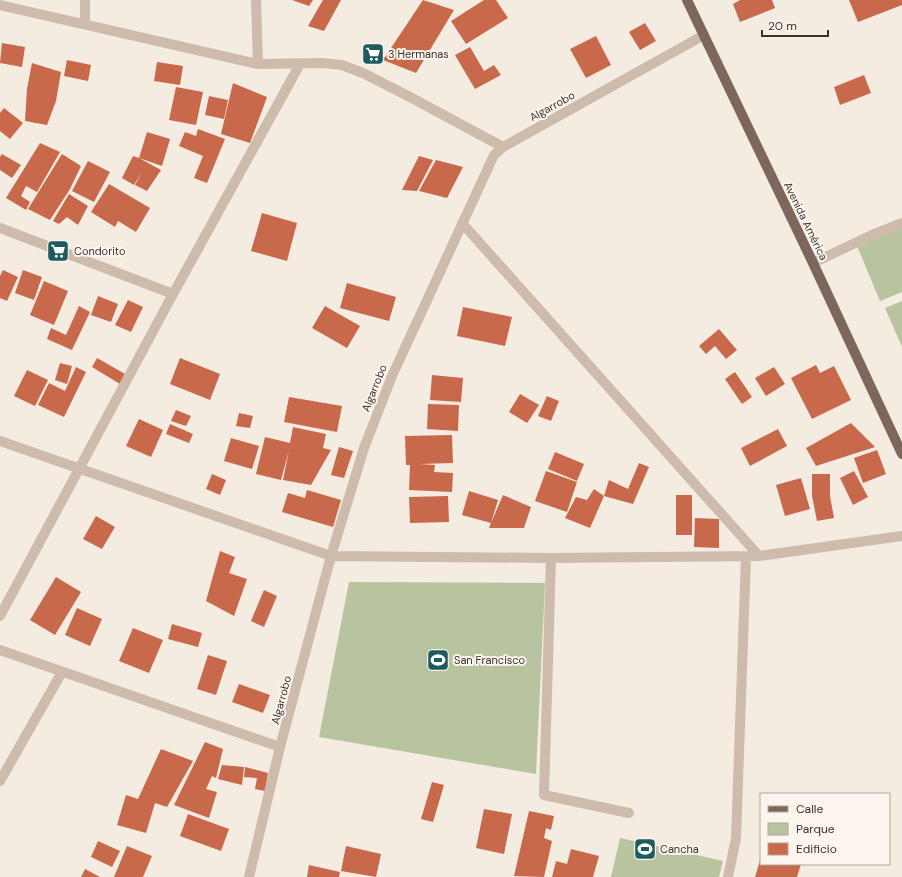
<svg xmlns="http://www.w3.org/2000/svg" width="902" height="877" font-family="'DM Sans',sans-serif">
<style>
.green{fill:#b8c4a0}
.building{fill:#c8694b}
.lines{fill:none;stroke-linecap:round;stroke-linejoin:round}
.minor{stroke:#cdbbac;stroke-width:10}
.major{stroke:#7d675c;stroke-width:10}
.labels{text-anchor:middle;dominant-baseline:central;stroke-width:4;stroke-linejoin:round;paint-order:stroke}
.poi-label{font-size:11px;fill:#3b302b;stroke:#fbf5ee;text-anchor:start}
.street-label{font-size:11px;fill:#3b302b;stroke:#fbf5ee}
</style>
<rect width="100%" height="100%" fill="#f4ebe1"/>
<path class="green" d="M902 227V292L880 301 857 246Z
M902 301V347L885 308Z
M349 582 545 583 536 774 319 737Z
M620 838 723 861 719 877H611Z"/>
<path class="building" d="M292 0H313L309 6Z
M323 0H341L324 31 308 26Z
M423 0 454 10 416 73 383 60Z
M484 0H496L508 18 466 44 451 21Z
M740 0H772L775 8 740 22 733 4Z
M849 0H902V5L858 22Z
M645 23 656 41 640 50 629 32Z
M596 36 611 65 586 78 570 49Z
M2 43 25 47 22 67 0 63Z
M470 47 484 71 494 65 501 75 475 89 455 55Z
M67 60 91 65 88 81 64 76Z
M157 62 183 66 180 85 154 81Z
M32 63 61 72 56 101 47 125 25 121 27 89Z
M864 75 871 93 840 105 834 87Z
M233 83 267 97 250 143 221 134Z
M176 87 203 92 196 125 169 120Z
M209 96 228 100 224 119 205 115Z
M4 108 23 123 10 139 0 131V113Z
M198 129 225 139 207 183 194 178 203 156 179 146 185 132 196 136Z
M147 132 170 139 162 166 139 158 161 170 147 191 135 185 142 172 134 185 122 178 133 156 139 158Z
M40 143 60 152 37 192 26 186 21 196 30 202 26 210 6 198Z
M2 154 21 165 12 178 0 170V157Z
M62 154 81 166 70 189 50 220 28 209Z
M419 156 433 160 417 191 402 190Z
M436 160 463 167 447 198 419 191Z
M88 161 110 172 94 202 72 191Z
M109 184 150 208 136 232 118 221 115 227 91 212Z
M69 194 88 206 78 225 67 217 59 224 53 221Z
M262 213 297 223 287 261 251 251Z
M3 270 18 277 7 301 0 298V276Z
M23 270 42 277 34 300 15 293Z
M44 281 68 291 54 325 30 315Z
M347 283 396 297 389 321 340 308Z
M98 296 118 304 111 322 91 315Z
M128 300 143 307 131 332 115 325Z
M79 306 90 312 72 350 47 339 51 328 66 335Z
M325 306 360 326 347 348 312 328Z
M463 307 512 317 505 346 457 336Z
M719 329 737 350 726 359 715 346 706 354 699 346Z
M97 358 125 374 120 384 92 367Z
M180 358 220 374 210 400 170 384Z
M60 363 72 366 67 384 55 380Z
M816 365 820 373 834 366 851 400 812 419 791 378Z
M76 367 86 372 64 417 38 405 49 383 65 391Z
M774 367 785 384 766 396 755 378Z
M27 370 48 380 35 406 14 396Z
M735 372 752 397 742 404 725 379Z
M432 375 463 378 461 402 430 400Z
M520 394 539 405 527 423 509 412Z
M547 396 559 401 551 421 538 416Z
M289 397 342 406 337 432 284 422Z
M428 404 459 405 458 431 427 429Z
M176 410 191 416 186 426 171 421Z
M239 413 253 416 250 428 236 426Z
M139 419 163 430 151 457 126 446Z
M851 423 875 447 816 466 806 448Z
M170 424 193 434 189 443 166 434Z
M293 427 326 434 323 448 331 450 311 485 283 480 289 450 281 480 256 474 265 437 290 443Z
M778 429 787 446 750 466 741 448Z
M452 435 453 463 419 464 435 465 434 472 453 473 452 492 409 490 410 465H406L405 436Z
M231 438 259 446 252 469 224 461Z
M339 447 353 451 344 478 331 475Z
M877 450 886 474 863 483 854 458Z
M555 452 584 464 577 481 548 469Z
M639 463 649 467 633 504 604 496 609 480 628 489Z
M546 471 577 482 567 512 535 501Z
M854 471 868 497 853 505 840 478Z
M212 474 226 480 220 495 206 489Z
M812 474H830V496L834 518 817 521 812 496Z
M801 478 810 509 785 516 776 485Z
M594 489 604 496 590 528 565 518 576 497 587 500Z
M307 490 341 500 333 527 282 512 288 493 305 498Z
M469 491 498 500 491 523 503 495 531 507 524 528H489L491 523 462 515Z
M676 495H692V535H676Z
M448 496 449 522 410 523 409 497Z
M96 516 115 527 102 549 83 539Z
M695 518 719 519V548L694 547Z
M220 551 235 557 229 573 247 579 234 616 206 601Z
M56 577 81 592 55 635 30 620Z
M264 590 277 596 264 627 251 621Z
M77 608 102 619 90 646 65 635Z
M172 624 202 633 198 647 168 639Z
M133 628 163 640 149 673 119 661Z
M208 655 227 661 216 695 197 689Z
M239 684 270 695 263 713 232 702Z
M205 742 223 749 216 778 212 776 206 789 217 792 209 818 174 805Z
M161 749 193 761 167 807 155 803 146 833 117 825 126 795 138 799Z
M222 765 244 767 242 785 218 779Z
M245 767 268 773 265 791 255 789 257 778 244 777Z
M432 782 444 785 433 822 421 819Z
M484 809 512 814 504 854 476 848Z
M529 811 554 816 551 830 546 828 544 838 552 841 544 877 514 876Z
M188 814 229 829 221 851 180 836Z
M98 841 120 851 112 867 91 857Z
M127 846 152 856 143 877H114Z
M346 846 381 854 376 877 341 871Z
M571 849 599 856 593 877H552L556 861 567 864Z
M761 857V864H801L797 877H755Z
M309 865 340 872 339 877H307Z
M85 869 100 877H81Z"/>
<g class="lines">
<path class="minor" d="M85 0V24
M256 0 258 64
M0 5 258 64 322 63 342 65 363 73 410 97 503 147
M462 223 759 556
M0 228 173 294
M813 263 872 235 902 223
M0 441 331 556 551 558 759 556 902 536
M551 558 544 795 629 813
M0 616 173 294 300 64
M0 650 280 747
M0 781 62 672
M249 877 280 747 331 556 364 448 392 376 494 155 503 147 704 35
M728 877 736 838 746 557"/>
<path class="major" d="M687 0 813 263 902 454"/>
</g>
<defs>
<g id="supermarket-square" transform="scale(1.15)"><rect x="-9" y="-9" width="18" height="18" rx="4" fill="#1f5a5e" stroke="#fbf5ee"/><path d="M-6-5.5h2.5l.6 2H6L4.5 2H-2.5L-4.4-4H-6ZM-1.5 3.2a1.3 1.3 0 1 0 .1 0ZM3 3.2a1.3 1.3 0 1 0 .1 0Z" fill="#fff"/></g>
<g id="stadium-square" transform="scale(1.15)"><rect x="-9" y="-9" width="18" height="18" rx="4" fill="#1f5a5e" stroke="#fbf5ee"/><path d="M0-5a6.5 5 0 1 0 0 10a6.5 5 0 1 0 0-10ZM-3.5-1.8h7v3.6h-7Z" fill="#fff"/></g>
</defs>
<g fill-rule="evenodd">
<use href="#supermarket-square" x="373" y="54"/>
<use href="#supermarket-square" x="58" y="251"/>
<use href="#stadium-square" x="438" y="660"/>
<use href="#stadium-square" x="645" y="849"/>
</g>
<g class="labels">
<g class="poi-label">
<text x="388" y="54">3 Hermanas</text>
<text x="74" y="251">Condorito</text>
<text x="454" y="660">San Francisco</text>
<text x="660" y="849">Cancha</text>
</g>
<g class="street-label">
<text transform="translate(552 106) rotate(-29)">Algarrobo</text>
<text transform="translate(806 221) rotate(64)">Avenida América</text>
<text transform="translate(374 388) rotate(-68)">Algarrobo</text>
<text transform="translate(281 700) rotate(-75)">Algarrobo</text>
</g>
</g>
<rect x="760" y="793" width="130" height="72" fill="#fbf5ee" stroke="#aea6a0"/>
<rect x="768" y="806" width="20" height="6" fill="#7d675c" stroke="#aea6a0"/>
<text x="796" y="813" font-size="12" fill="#3b302b">Calle</text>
<rect x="768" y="823" width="20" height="12" fill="#b8c4a0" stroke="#aea6a0"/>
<text x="796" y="833" font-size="12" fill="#3b302b">Parque</text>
<rect x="768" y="843" width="20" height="12" fill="#c8694b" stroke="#aea6a0"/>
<text x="796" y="853" font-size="12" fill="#3b302b">Edificio</text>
<path d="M762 30v6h66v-6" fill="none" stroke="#3b302b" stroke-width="2"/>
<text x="768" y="30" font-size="12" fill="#3b302b" stroke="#fbf5ee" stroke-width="3" paint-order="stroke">20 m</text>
</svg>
